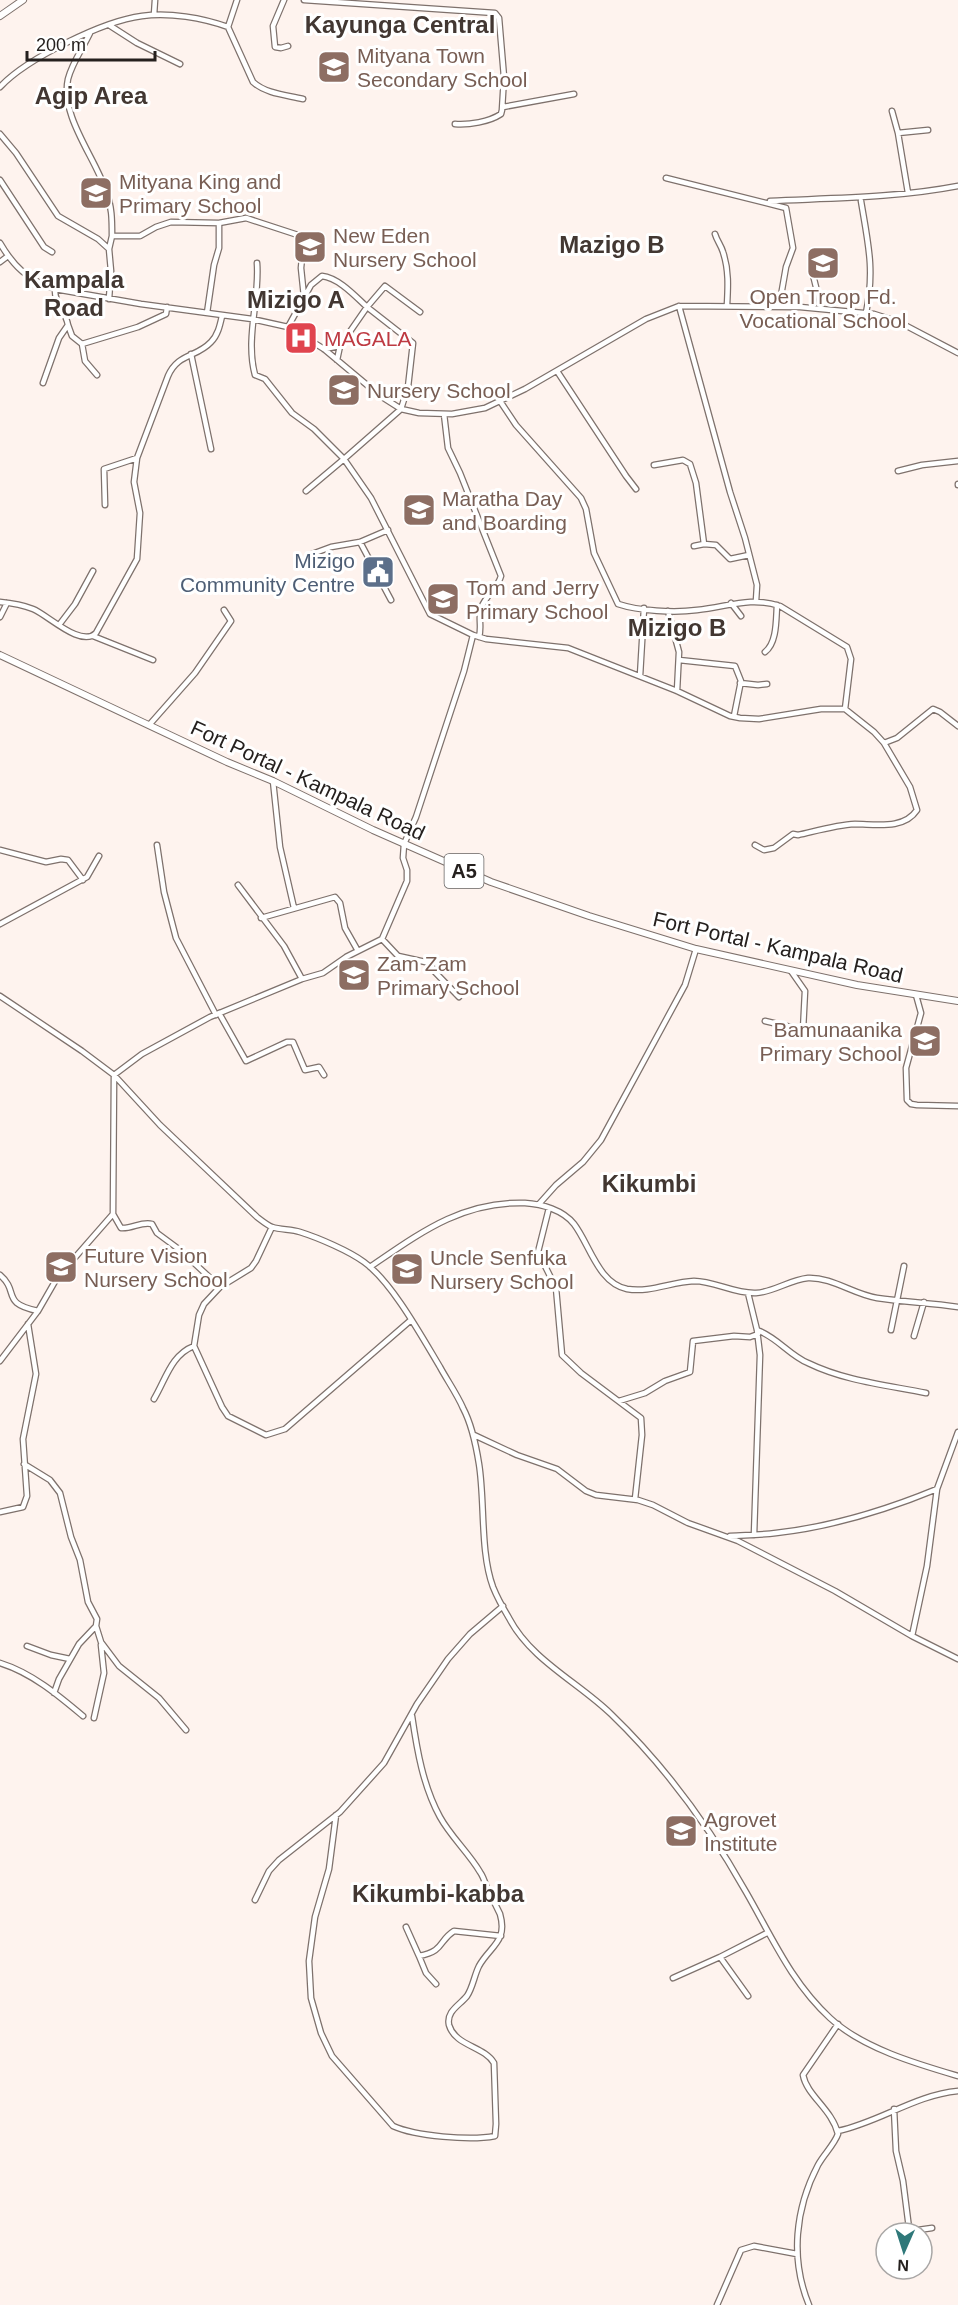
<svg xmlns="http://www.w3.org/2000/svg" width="958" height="2305" font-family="Arial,sans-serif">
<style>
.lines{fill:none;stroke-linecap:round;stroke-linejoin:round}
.minor-casing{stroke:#7e716c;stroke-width:7}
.major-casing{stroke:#7e716c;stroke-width:8}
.minor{stroke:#fff;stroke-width:4.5}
.major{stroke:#fff;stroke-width:6}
.labels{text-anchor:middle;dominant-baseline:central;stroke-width:6;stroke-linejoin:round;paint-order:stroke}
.shield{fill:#fff;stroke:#666362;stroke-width:1.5}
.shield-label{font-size:20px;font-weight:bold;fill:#25201e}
.education-label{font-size:21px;fill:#785e54;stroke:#fff;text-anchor:start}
.health-label{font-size:21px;fill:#be3a42;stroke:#fff;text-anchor:start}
.service-label{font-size:21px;fill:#4e5e75;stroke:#fff;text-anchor:end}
.street-label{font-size:21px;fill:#25201e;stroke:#fff}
.quarter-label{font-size:24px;font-weight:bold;fill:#423732;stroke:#fff}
</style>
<rect width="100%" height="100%" fill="#fef3ee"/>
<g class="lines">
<g class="minor-casing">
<path id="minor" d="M284 0 273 26 275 47 281 48 288 46
M304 0 495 13 499 18 504 77 502 110 501 114C489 122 469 125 455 124
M154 15 155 0
M109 25 137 43 180 64
M228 27 237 0
M90 33C83 48 72 63 68 79 60 116 95 157 106 191 112 206 112 220 112 236
M0 87C26 59 103 21 142 16 169 12 203 18 228 27L253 82C266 94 287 95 303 99
M503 107 574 94
M892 111 898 133
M0 134 16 153 58 216 98 239 109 249 111 271 109 299
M666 178 786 208 793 248 786 267 779 307
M0 180 44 247 52 252
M908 193 898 133 928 130
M770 201C833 198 896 198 958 186
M861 201C868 243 875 270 866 313
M715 234C717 241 721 245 723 252 729 270 728 287 727 305
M0 243C14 267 28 280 55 289L141 304 252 319 288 327 324 349 379 395 401 409 419 413 452 414 485 408 525 389 646 319 679 306 800 307 874 314 899 322 958 353
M109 249 112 236H140L156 227 171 222 219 223
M0 262 8 256
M257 263C260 299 245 338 255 375L265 379 292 413 314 429 344 459 306 491
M679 306 730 492 745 538 757 585 756 601
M812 308 816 287 813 275
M207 313 214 265 219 248V223L246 218 304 237 301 268 304 297
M68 325 72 336 82 344 85 361 97 375
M288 327 311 285 322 276C339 278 355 296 367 307L385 286 420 312
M82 344 138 327 166 314 167 307
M324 349 340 346
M191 354 211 449
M557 371 626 476 636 489
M43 383 59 338 68 325C66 312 54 303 55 289
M500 401 516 425 581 498 586 509 594 553 618 604C639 611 674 613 697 610 728 607 749 596 780 606L847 647 851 659 845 709
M444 414 448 448 460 473 501 576C498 588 486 595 481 608 478 618 482 627 479 637
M654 465 683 460 690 464 696 483 704 544 694 546
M898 471 922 465 958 461
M958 485V484
M105 505 104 469 137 458
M360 542 391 600
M704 544 716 545 730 559 749 555
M312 554 331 547 360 542 388 530
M0 602C11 603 23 605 33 609 48 615 81 648 96 633L137 559 140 513 134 482 137 458 168 376C178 353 196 358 211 342 218 335 220 325 222 316
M731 603 741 616
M668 611 679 652 677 691
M0 617 7 603
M59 625 75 604 93 571
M473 635 486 639 568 648 677 691 730 716 740 718 759 719 821 709H845L874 732 884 743 910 787 917 810C904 830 875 824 855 824 836 825 816 831 798 835L793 834 774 848 764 850 755 845
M93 636 153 660
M765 652C777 643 776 620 777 605
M679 660 735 666 741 681 734 716
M640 676 644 608
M740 683 758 685 767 684
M150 724 195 673 231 621 224 610
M884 743 897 738 933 709 940 712 958 726
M273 781 280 847 294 908
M157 845 164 892 176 938 216 1015
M0 850 46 862 61 859 68 860 83 880
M238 885 284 946 302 979
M261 918 335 897 340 903 345 928 358 951
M0 924 87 877 99 856
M382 939 398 956 430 963 433 970 459 997
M916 995 921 1013 906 1068 907 1100 911 1104 917 1105 958 1106
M0 996 82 1051 114 1075 160 1125 257 1217C261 1220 267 1225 272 1227 281 1230 291 1229 300 1232 319 1238 349 1251 364 1262 392 1282 422 1337 440 1367 447 1380 457 1394 463 1408 472 1425 476 1445 479 1464 485 1501 480 1552 493 1587 497 1597 503 1608 509 1618 531 1660 578 1682 611 1714 664 1765 710 1828 746 1892 772 1937 791 1982 830 2018 862 2048 917 2064 958 2076
M219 1013 246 1061 287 1042H293L305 1070 319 1067 324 1075
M765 1021 803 1030 805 991 791 971
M539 1204 556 1185 583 1162 601 1140 685 985 696 949
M549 1208 538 1252 556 1288 562 1355 581 1373 641 1418 642 1435 635 1499
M113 1214 121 1228C132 1229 142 1221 152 1224L157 1233 180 1250 220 1287
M272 1227 256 1261 251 1268 220 1287 204 1304 199 1315 194 1346 222 1407 228 1416 266 1435 285 1429 411 1320
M370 1267C420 1233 462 1201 525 1203 542 1204 563 1210 574 1224 590 1245 598 1283 627 1289 650 1293 671 1282 694 1281 715 1281 734 1294 756 1293 774 1292 789 1280 808 1278 832 1277 853 1294 877 1298 904 1302 931 1303 958 1307
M0 1275C20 1292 0 1303 38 1311
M748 1293 757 1330 760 1355 754 1535
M757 1330C777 1337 789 1355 808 1363 845 1381 886 1385 926 1393
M891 1330 904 1266
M914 1336 924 1302
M0 1361 38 1311 57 1278 113 1214 114 1075 142 1054 210 1017 302 979 323 973 346 957 382 939 407 881V870L403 858 404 844 416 817 464 671 473 635 430 614 371 498 344 459 401 409 408 387 413 343 367 307 340 346 337 360
M154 1399C166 1379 171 1355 194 1346
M619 1401 645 1393 665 1381 690 1372 693 1341 734 1336 750 1337 758 1334
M474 1435 517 1455 557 1469 586 1491 596 1495 638 1500 653 1505 688 1523 738 1541 835 1591 912 1636 958 1659
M24 1464 50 1480 60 1493 71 1537 80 1560 88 1602 97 1619 96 1626 101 1642 119 1666 159 1698 186 1730
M0 1512 23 1507 27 1496 23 1439 36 1374 28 1324
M730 1536C745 1535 761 1535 776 1533 830 1527 886 1510 937 1489
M912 1636 927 1566 937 1489 958 1432
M27 1646 51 1655 70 1659
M0 1663C32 1673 58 1695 83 1716
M54 1693 59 1679 79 1644 96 1626
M94 1718 104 1673 101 1645
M336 1815 329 1869 315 1917 309 1961 311 1998 321 2033 332 2056 393 2126C415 2136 470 2141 495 2136L496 2124 494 2063C484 2046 455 2046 449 2025 446 2011 460 2005 467 1996 473 1987 474 1976 479 1966 490 1946 508 1942 500 1914 497 1907 493 1900 489 1894 486 1887 485 1879 480 1872 469 1853 451 1837 440 1817 423 1786 417 1750 412 1716
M255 1900 269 1871 279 1860 340 1812 384 1763 417 1704 448 1659 470 1634 503 1606
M406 1927 419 1956C445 1951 438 1941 454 1931L501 1936
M419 1956 426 1973 436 1984
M673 1978 720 1957
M748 1996 720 1957 767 1933
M894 2109 896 2151 903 2181 909 2228 911 2231 932 2228
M838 2131C880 2122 915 2095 958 2091
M717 2305 741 2250 754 2246 797 2254
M809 2305C790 2259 795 2209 818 2165 824 2154 834 2145 838 2134 832 2109 807 2096 803 2075L838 2024"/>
</g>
<g class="major-casing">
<path id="major" d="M0 16 23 0
M0 655 227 762 273 781 373 830 491 882 589 916 696 949 857 985 958 1001"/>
</g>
<use href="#minor" class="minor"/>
<use href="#major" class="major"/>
</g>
<defs>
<g id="school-square" transform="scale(1.725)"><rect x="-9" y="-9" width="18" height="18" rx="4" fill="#8d6e63" stroke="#fff"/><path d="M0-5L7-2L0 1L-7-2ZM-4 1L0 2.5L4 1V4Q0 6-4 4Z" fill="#fff"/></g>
<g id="hospital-square" transform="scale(1.725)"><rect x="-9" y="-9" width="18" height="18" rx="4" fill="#e0444e" stroke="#fff"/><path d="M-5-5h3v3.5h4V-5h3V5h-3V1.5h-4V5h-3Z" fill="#fff"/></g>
<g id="civic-square" transform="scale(1.725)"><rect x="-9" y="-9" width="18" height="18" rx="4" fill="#5c6f8a" stroke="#fff"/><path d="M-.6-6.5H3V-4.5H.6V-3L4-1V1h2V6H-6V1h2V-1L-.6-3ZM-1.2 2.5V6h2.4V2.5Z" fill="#fff"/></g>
</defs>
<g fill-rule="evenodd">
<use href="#school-square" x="334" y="67"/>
<use href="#school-square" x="96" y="193"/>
<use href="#school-square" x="310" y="247"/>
<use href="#school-square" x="823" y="263"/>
<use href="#hospital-square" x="301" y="338"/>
<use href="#school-square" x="344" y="390"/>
<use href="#school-square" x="419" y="510"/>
<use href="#civic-square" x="378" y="572"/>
<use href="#school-square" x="443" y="599"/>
<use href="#school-square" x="354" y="975"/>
<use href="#school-square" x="925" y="1041"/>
<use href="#school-square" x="61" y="1267"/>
<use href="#school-square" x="407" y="1269"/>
<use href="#school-square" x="681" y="1831"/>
</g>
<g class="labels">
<rect class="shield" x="444.5" y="854" width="39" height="34" rx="4.5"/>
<g class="shield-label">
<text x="464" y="871">A5</text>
</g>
<g class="education-label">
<text x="357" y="55">Mityana Town<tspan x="357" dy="24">Secondary School</tspan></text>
<text x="119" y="181">Mityana King and<tspan x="119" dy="24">Primary School</tspan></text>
<text x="333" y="235">New Eden<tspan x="333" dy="24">Nursery School</tspan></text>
<text x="823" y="296" text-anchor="middle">Open Troop Fd.<tspan x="823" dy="24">Vocational School</tspan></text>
<text x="367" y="390">Nursery School</text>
<text x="442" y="498">Maratha Day<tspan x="442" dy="24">and Boarding</tspan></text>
<text x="466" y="587">Tom and Jerry<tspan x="466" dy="24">Primary School</tspan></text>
<text x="377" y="963">Zam Zam<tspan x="377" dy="24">Primary School</tspan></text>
<text x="902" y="1029" text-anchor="end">Bamunaanika<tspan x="902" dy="24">Primary School</tspan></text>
<text x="84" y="1255">Future Vision<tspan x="84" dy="24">Nursery School</tspan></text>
<text x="430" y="1257">Uncle Senfuka<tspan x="430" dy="24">Nursery School</tspan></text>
<text x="704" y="1819">Agrovet<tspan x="704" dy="24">Institute</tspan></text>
</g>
<g class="health-label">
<text x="324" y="338">MAGALA</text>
</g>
<g class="service-label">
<text x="355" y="560">Mizigo<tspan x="355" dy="24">Community Centre</tspan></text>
</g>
<g class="street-label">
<text transform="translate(308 780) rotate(25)">Fort Portal - Kampala Road</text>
<text transform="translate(778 947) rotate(13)">Fort Portal - Kampala Road</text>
</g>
<g class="quarter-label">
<text x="400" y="24">Kayunga Central</text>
<text x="91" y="95">Agip Area</text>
<text x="612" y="244">Mazigo B</text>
<text x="74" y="279">Kampala<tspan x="74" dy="28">Road</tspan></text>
<text x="296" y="299">Mizigo A</text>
<text x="677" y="627">Mizigo B</text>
<text x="649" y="1183">Kikumbi</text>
<text x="438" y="1893">Kikumbi-kabba</text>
</g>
</g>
<g transform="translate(904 2251) rotate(183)"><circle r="28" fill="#ffffff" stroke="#a8a6a5" stroke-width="1.5"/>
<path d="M0-4.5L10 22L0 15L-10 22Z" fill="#2f7879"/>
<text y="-9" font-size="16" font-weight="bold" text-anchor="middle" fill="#25201e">N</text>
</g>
<path d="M27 51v9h128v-9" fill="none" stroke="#25201e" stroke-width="3"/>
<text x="36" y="51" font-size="18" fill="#25201e" stroke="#ffffff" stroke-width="4.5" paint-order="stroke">200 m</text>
</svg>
